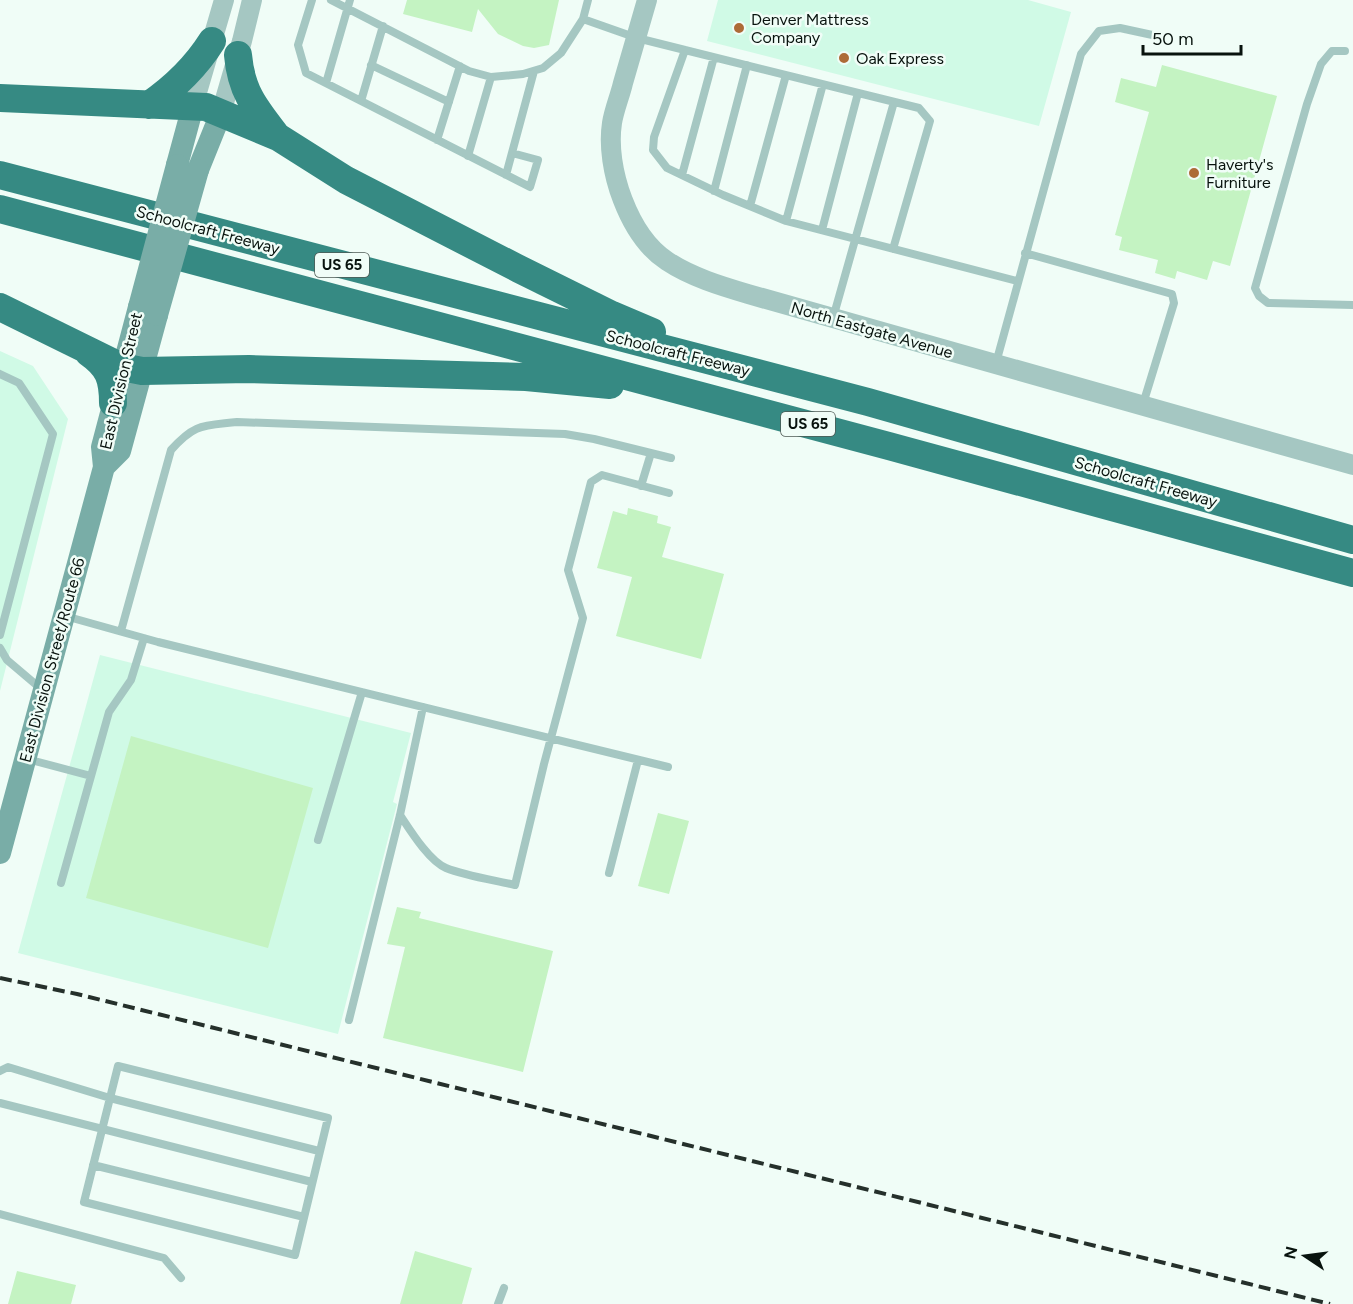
<svg xmlns="http://www.w3.org/2000/svg" width="1353" height="1304" font-family="Figtree,sans-serif">
<style>
.built{fill:#d0fae6}
.building{fill:#c4f3c2}
.lines{fill:none;stroke-linecap:round;stroke-linejoin:round}
.service{stroke:#a5c7c2;stroke-width:8}
.tertiary{stroke:#a5c7c2;stroke-width:20}
.secondary{stroke:#79ada7;stroke-width:22}
.motorway{stroke:#368a83;stroke-width:28}
.rail{stroke:#25302b;stroke-width:4;stroke-dasharray:12 6;stroke-linecap:butt}
.secondary-bridge{stroke:#79ada7;stroke-width:22}
.poi-dot{fill:#ad6b37;stroke:#f0fdf7;stroke-width:2}
.labels{text-anchor:middle;dominant-baseline:central;stroke-width:5;stroke-linejoin:round;paint-order:stroke}
.shield{fill:#f0fdf7;stroke:#4e5954;stroke-width:1.5}
.shield-label{font-size:15px;font-weight:bold;fill:#08130e}
.poi-label{font-size:16px;fill:#08130e;stroke:#f0fdf7;text-anchor:start}
.street-label{font-size:16px;fill:#08130e;stroke:#f0fdf7}
</style>
<rect width="100%" height="100%" fill="#f0fdf7"/>
<path class="built" d="M718 0H1028L1071 12 1039 126 707 41Z
M0 351 33 366 68 419 0 691Z
M100 655 411 733 393 802 397 804 338 1034 18 953Z"/>
<path class="building" d="M407 0H559L549 45 534 48 523 46 498 34 478 9 472 32 403 14Z
M1162 65 1277 96 1230 266 1213 261 1207 280 1177 271 1175 279 1155 273 1158 260 1119 250 1122 237 1115 235 1149 112 1115 102 1121 78 1156 87Z
M628 508 658 516 657 523 671 527 662 557 724 574 701 659 616 636 632 577 597 568 613 511 627 515Z
M131 736 313 788 268 948 86 898Z
M658 813 689 821 669 894 638 886Z
M397 907 421 912 419 918 553 951 523 1072 383 1038 405 947 387 944Z
M415 1251 472 1268 462 1304H400Z
M17 1271 76 1285 71 1304H8Z"/>
<g class="lines">
<path class="service" d="M312 0 298 45 306 73 530 187 538 160 512 153
M331 0 469 71 491 77 523 74 543 68 561 53 583 19
M588 0 583 19 637 38 685 50 654 137 653 150 667 168 723 195 786 221 1017 281
M685 50 919 108 930 121 893 249
M1345 51H1332L1321 64 1307 104 1255 288 1259 296 1268 303 1353 305
M371 65 449 102
M326 83 350 0
M361 101 383 26
M437 140 460 66
M468 156 491 77
M506 175 534 71
M682 175 714 57
M714 191 747 65
M750 206 786 75
M786 221 823 84
M822 230 858 93
M1025 253 1172 294 1174 303 1143 404
M833 318 894 102
M996 363 1081 54 1099 31 1120 28 1157 36
M0 374 19 383 53 434 0 635
M641 486 651 453
M65 616 158 642 668 767
M121 631 171 450C195 423 203 426 237 422L565 434 594 439 671 458
M0 648 7 660 40 688
M27 759 91 776
M400 815C410 830 429 861 446 868 466 876 494 880 515 885L544 764 583 618 568 570 591 482 602 475 669 493
M318 840 362 692
M609 873 638 760
M61 883 109 712 131 680 144 638
M349 1020 400 815 423 707
M118 1066 328 1118 295 1255 84 1202Z
M0 1071 8 1067 110 1098 319 1151
M0 1103 312 1182
M93 1165 304 1217
M0 1214 164 1258 181 1278
M498 1304 504 1288"/>
<path class="tertiary" d="M647 0C639 28 631 56 623 83 620 96 614 110 612 123 605 168 629 236 667 261 691 277 721 286 748 294L1353 465
M193 106 224 0
M221 113 242 41 252 0"/>
<path class="secondary" d="M177 165 193 106
M198 170 221 113
M104 467 120 451 157 315
M0 853 104 467 102 447 139 307"/>
<path class="motorway" d="M238 55C241 91 255 108 276 135
M0 98 206 107 278 137 346 180 519 269 612 315 652 332
M149 105C175 87 195 68 212 41
M0 175 868 402 1353 540
M0 209C451 329 903 448 1353 573
M0 307 122 367 142 371 249 369 526 377 610 385
M89 353C109 367 113 379 113 403"/>
<path class="rail" d="M0 978 77 994 1330 1304"/>
<path class="secondary-bridge" d="M139 307 177 165
M157 315 198 170"/>
</g>
<g class="poi-dot">
<circle cx="739" cy="28" r="6"/>
<circle cx="844" cy="58" r="6"/>
<circle cx="1194" cy="173" r="6"/>
</g>
<g class="labels">
<g class="shield">
<rect x="315" y="253" width="54" height="24" rx="4.5"/>
<rect x="781" y="412" width="54" height="24" rx="4.5"/>
</g>
<g class="shield-label">
<text x="342" y="265">US 65</text>
<text x="808" y="424">US 65</text>
</g>
<g class="poi-label">
<text x="751" y="19">Denver Mattress<tspan x="751" dy="18">Company</tspan></text>
<text x="856" y="58">Oak Express</text>
<text x="1206" y="164">Haverty's<tspan x="1206" dy="18">Furniture</tspan></text>
</g>
<g class="street-label">
<text transform="translate(208 230) rotate(15)">Schoolcraft Freeway</text>
<text transform="translate(872 330) rotate(16)">North Eastgate Avenue</text>
<text transform="translate(678 353) rotate(14)">Schoolcraft Freeway</text>
<text transform="translate(121 381) rotate(-77)">East Division Street</text>
<text transform="translate(1146 482) rotate(16)">Schoolcraft Freeway</text>
<text transform="translate(52 660) rotate(-75)">East Division Street/Route 66</text>
</g>
</g>
<g transform="translate(1305 1256) rotate(283)" stroke="#f0fdf7" stroke-width="4.5" paint-order="stroke">
<path d="M0-4.5L10 22L0 15L-10 22Z" fill="#08130e"/>
<text y="-9" font-size="16" font-weight="bold" text-anchor="middle" fill="#08130e">N</text>
</g>
<path d="M1143 45v9h98v-9" fill="none" stroke="#08130e" stroke-width="3"/>
<text x="1152" y="45" font-size="18" fill="#08130e" stroke="#f0fdf7" stroke-width="4.5" paint-order="stroke">50 m</text>
</svg>
